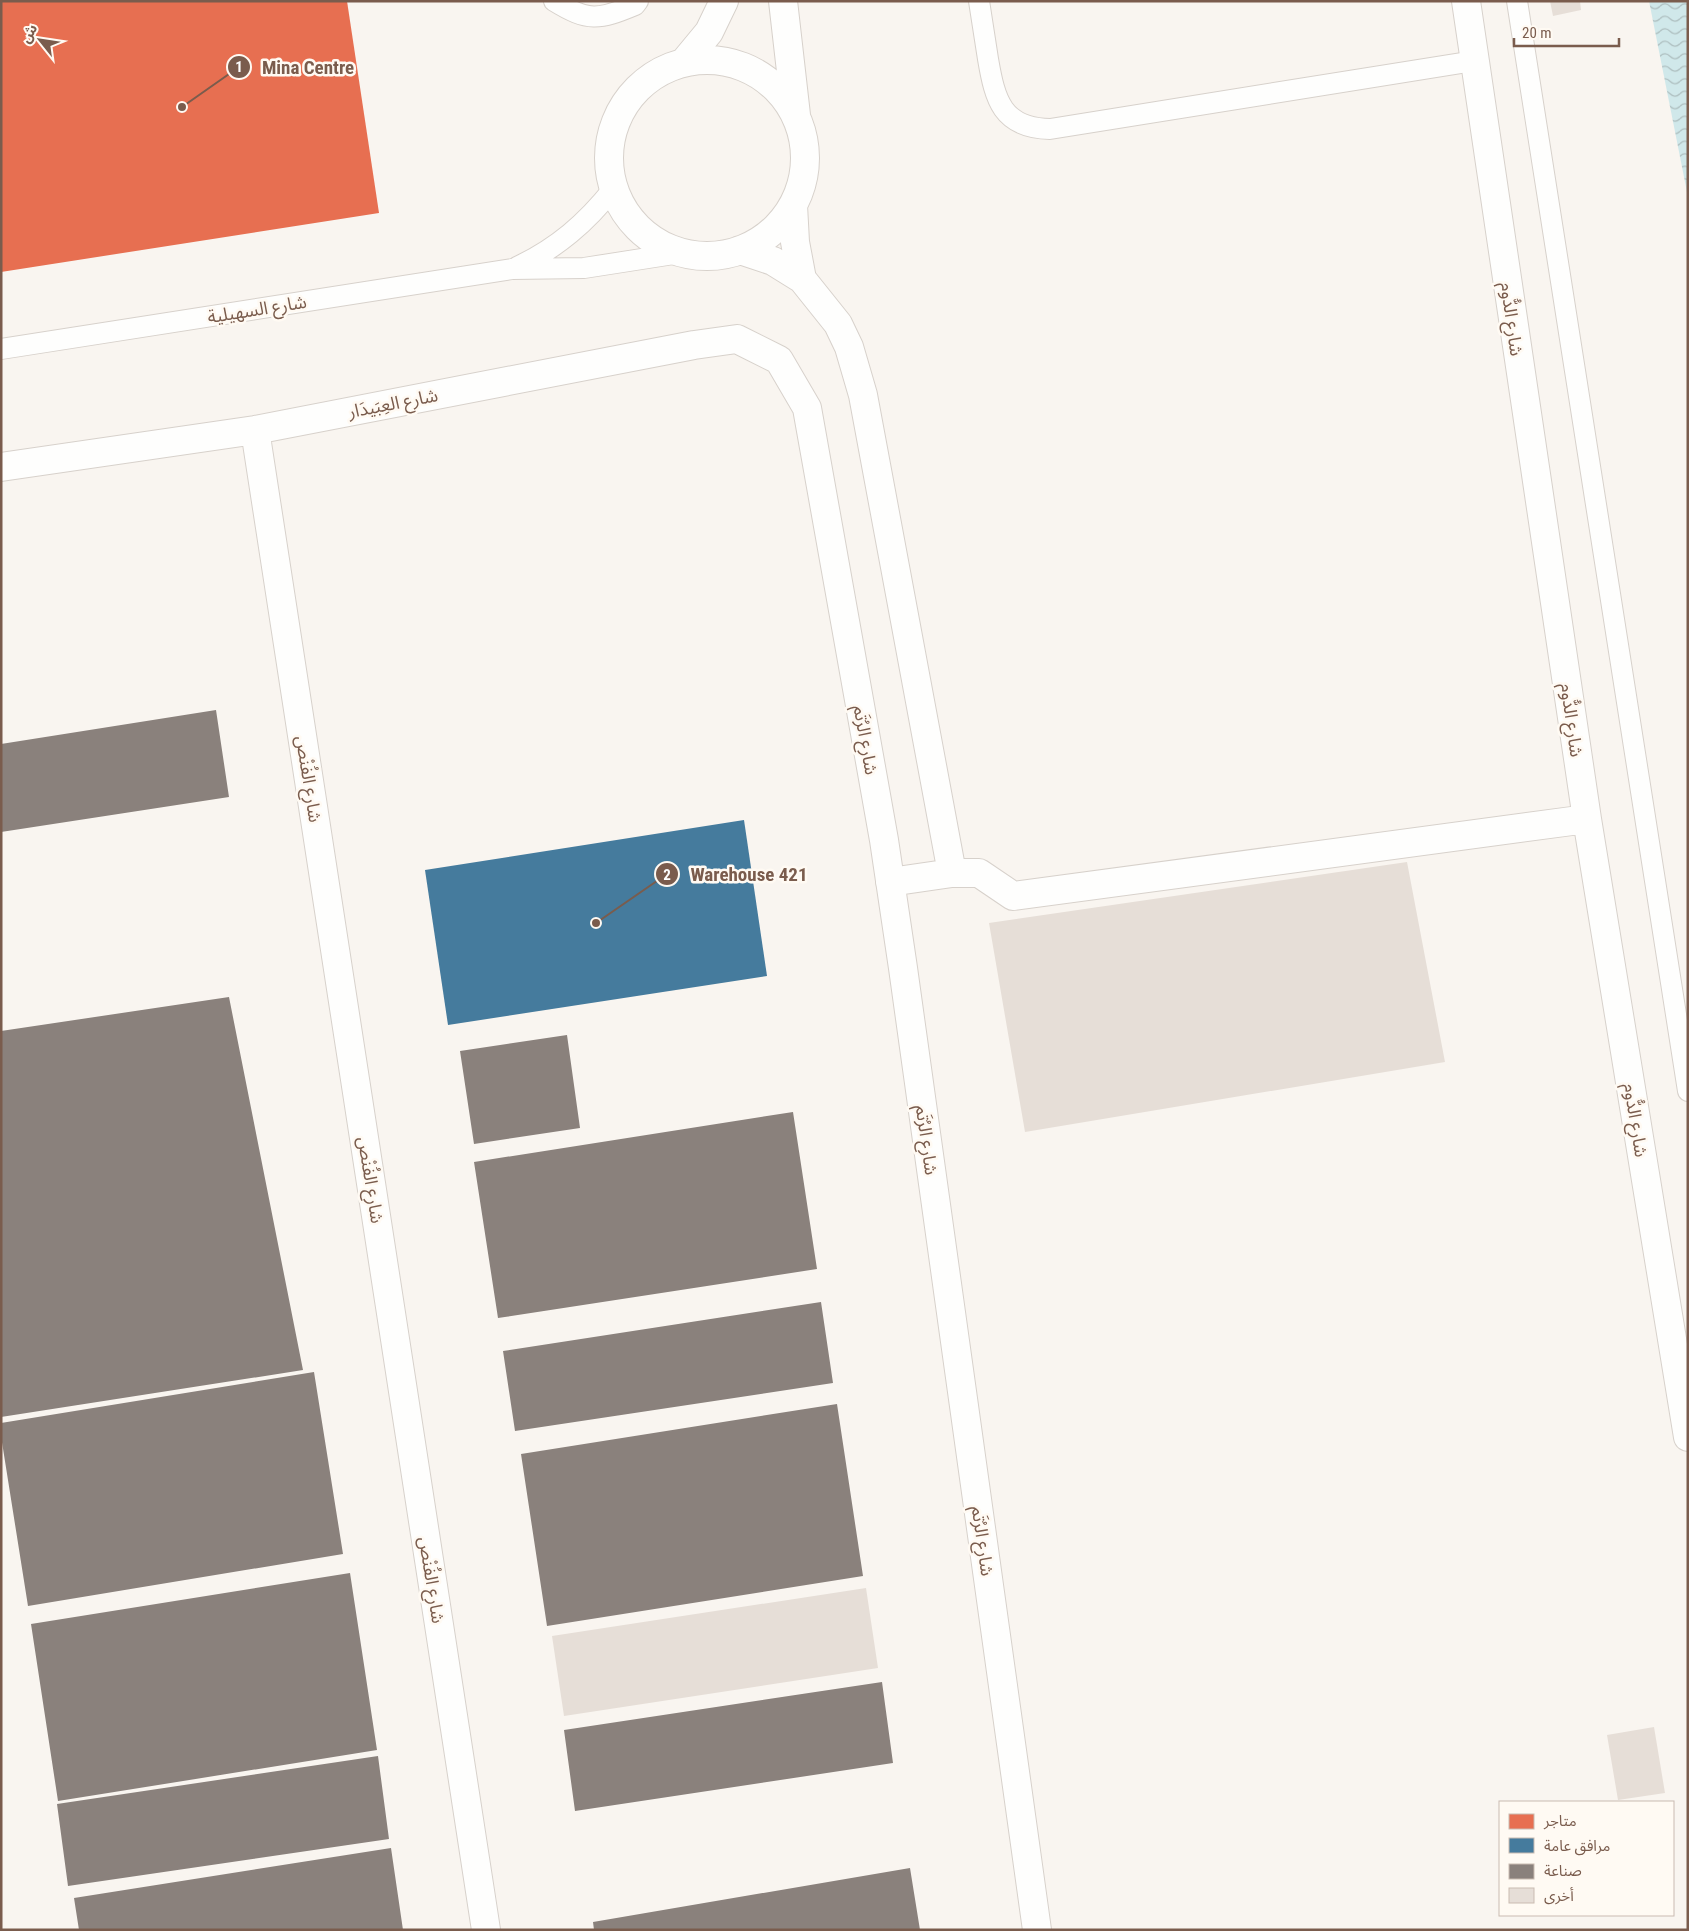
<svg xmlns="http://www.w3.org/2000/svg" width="1689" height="1931" font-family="'Roboto Condensed','Noto Sans Arabic',sans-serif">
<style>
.water{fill:url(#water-waves)}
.shops{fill:#e76f51}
.public{fill:#457b9d}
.industry{fill:#8a817c}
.building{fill:#e6ded7}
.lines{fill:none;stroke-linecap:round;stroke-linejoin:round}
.service-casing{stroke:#d7d1cb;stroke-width:22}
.minor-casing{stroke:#d7d1cb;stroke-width:30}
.service{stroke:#fefefd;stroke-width:20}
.minor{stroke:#fefefd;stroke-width:28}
.labels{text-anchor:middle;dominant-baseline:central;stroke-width:5;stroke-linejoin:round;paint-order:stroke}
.street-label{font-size:18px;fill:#7a5c4d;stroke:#fffaf3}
.leader{fill:none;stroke:#7a5c4d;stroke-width:2}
.callout-dot{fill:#7a5c4d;stroke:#fffaf3;stroke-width:2}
.mark-label{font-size:15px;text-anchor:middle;font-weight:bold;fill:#fff}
.callout-label{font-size:19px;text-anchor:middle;font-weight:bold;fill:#7a5c4d;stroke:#fffaf3;stroke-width:5;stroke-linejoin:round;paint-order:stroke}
</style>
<defs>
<pattern id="water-waves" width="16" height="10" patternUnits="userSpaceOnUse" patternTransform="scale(1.25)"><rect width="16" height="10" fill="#d0e8ea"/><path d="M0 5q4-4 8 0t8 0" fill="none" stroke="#aebfc0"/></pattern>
</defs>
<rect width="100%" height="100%" fill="#f9f5f0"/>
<path class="water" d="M1649 1H1688V197Z"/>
<path class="shops" d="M1 1H347L379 213 1 272Z"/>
<path class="public" d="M744 820 767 976 448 1025 425 870Z"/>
<path class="industry" d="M216 710 229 797 1 832V744Z
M229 997 303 1370 1 1417V1031Z
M567 1035 580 1128 474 1144 460 1051Z
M793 1112 817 1269 498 1318 474 1162Z
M821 1302 833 1383 515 1431 503 1351Z
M314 1372 343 1554 28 1606 1 1436V1423Z
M837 1404 863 1576 547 1626 521 1454Z
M350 1573 377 1750 58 1801 31 1624Z
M882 1682 893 1763 575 1811 564 1730Z
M378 1756 389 1839 68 1886 57 1804Z
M391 1848 403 1930H79L74 1898Z
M910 1868 920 1930H594L593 1922Z"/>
<path class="building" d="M1550 1H1580L1581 10 1553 16Z
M1407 862 1445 1062 1025 1132 989 923Z
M866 1588 878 1668 564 1716 552 1636Z
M1654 1727 1665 1793 1618 1800 1607 1735Z"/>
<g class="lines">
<g class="service-casing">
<path id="service" d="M554 1C588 22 599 20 635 5L638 1
M979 1C982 21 985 40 988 59 995 100 1002 128 1050 129L1474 61
M1517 1 1688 1091
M517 267C557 248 586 223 613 189
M1 349 512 269 584 268 680 253"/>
</g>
<g class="minor-casing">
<path id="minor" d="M783 1 796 115
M1466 1 1587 819 1688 1437
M609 158a98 98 0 1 1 196 0a98 98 0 1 1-196 0Z
M685 61 709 32 724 1
M793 205 795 242 802 279
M740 250 773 261 802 279 838 324 849 347 863 395 952 873
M255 430 486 1930
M1 467 255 430 694 345 737 339 779 360 807 408 884 840 903 968 1037 1930
M890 882 952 873H979L1013 896 1587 819"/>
</g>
<use href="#service" class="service"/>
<use href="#minor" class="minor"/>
</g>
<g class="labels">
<g class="street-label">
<text transform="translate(257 309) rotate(-9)">شارع السهيلية</text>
<text transform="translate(1512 319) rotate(82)">شارع الدُّوم</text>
<text transform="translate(393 403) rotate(-11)">شارع العِبَيدَار</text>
<text transform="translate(1572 720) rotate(82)">شارع الدُّوم</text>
<text transform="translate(866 740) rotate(80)">شارع الرُتَم</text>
<text transform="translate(309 779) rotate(81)">شارع الفُنْص</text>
<text transform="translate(1636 1120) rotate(81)">شارع الدُّوم</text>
<text transform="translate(927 1140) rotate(82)">شارع الرُتَم</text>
<text transform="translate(371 1180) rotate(81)">شارع الفُنْص</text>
<text transform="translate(983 1541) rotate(82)">شارع الرُتَم</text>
<text transform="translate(432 1580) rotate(81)">شارع الفُنْص</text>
</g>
</g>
<path class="leader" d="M182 107L239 67M596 923L667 874"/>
<g class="callout-dot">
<circle cx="182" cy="107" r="5"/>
<circle cx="596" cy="923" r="5"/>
<circle cx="239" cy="67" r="12"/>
<circle cx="667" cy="874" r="12"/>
</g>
<g class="mark-label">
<text x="239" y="72">1</text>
<text x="667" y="880">2</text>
</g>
<g class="callout-label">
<text x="308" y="74">Mina Centre</text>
<text x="749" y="881">Warehouse 421</text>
</g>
<rect width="1689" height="1931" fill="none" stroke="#7a5c4d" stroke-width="5"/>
<rect x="1499" y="1801" width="175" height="115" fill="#fffaf3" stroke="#cabbb1"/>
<rect x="1509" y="1814" width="25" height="15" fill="#e76f51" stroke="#cabbb1"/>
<text x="1544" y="1826" font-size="15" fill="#7a5c4d">متاجر</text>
<rect x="1509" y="1838" width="25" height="15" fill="#457b9d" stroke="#cabbb1"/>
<text x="1544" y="1851" font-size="15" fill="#7a5c4d">مرافق عامة</text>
<rect x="1509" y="1864" width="25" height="15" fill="#8a817c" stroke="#cabbb1"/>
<text x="1544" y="1876" font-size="15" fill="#7a5c4d">صناعة</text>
<rect x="1509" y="1888" width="25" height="15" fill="#e6ded7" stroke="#cabbb1"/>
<text x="1544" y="1901" font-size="15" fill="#7a5c4d">أخرى</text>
<g transform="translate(40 40) rotate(300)" stroke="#fffaf3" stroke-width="4" paint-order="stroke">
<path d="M0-4L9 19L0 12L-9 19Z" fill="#7a5c4d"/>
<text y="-8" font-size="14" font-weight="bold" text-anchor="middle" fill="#7a5c4d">ش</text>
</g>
<path d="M1514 38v8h105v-8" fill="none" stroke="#7a5c4d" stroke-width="2.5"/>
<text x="1522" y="38" font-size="15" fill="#7a5c4d" stroke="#fffaf3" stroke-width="4" paint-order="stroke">20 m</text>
</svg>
